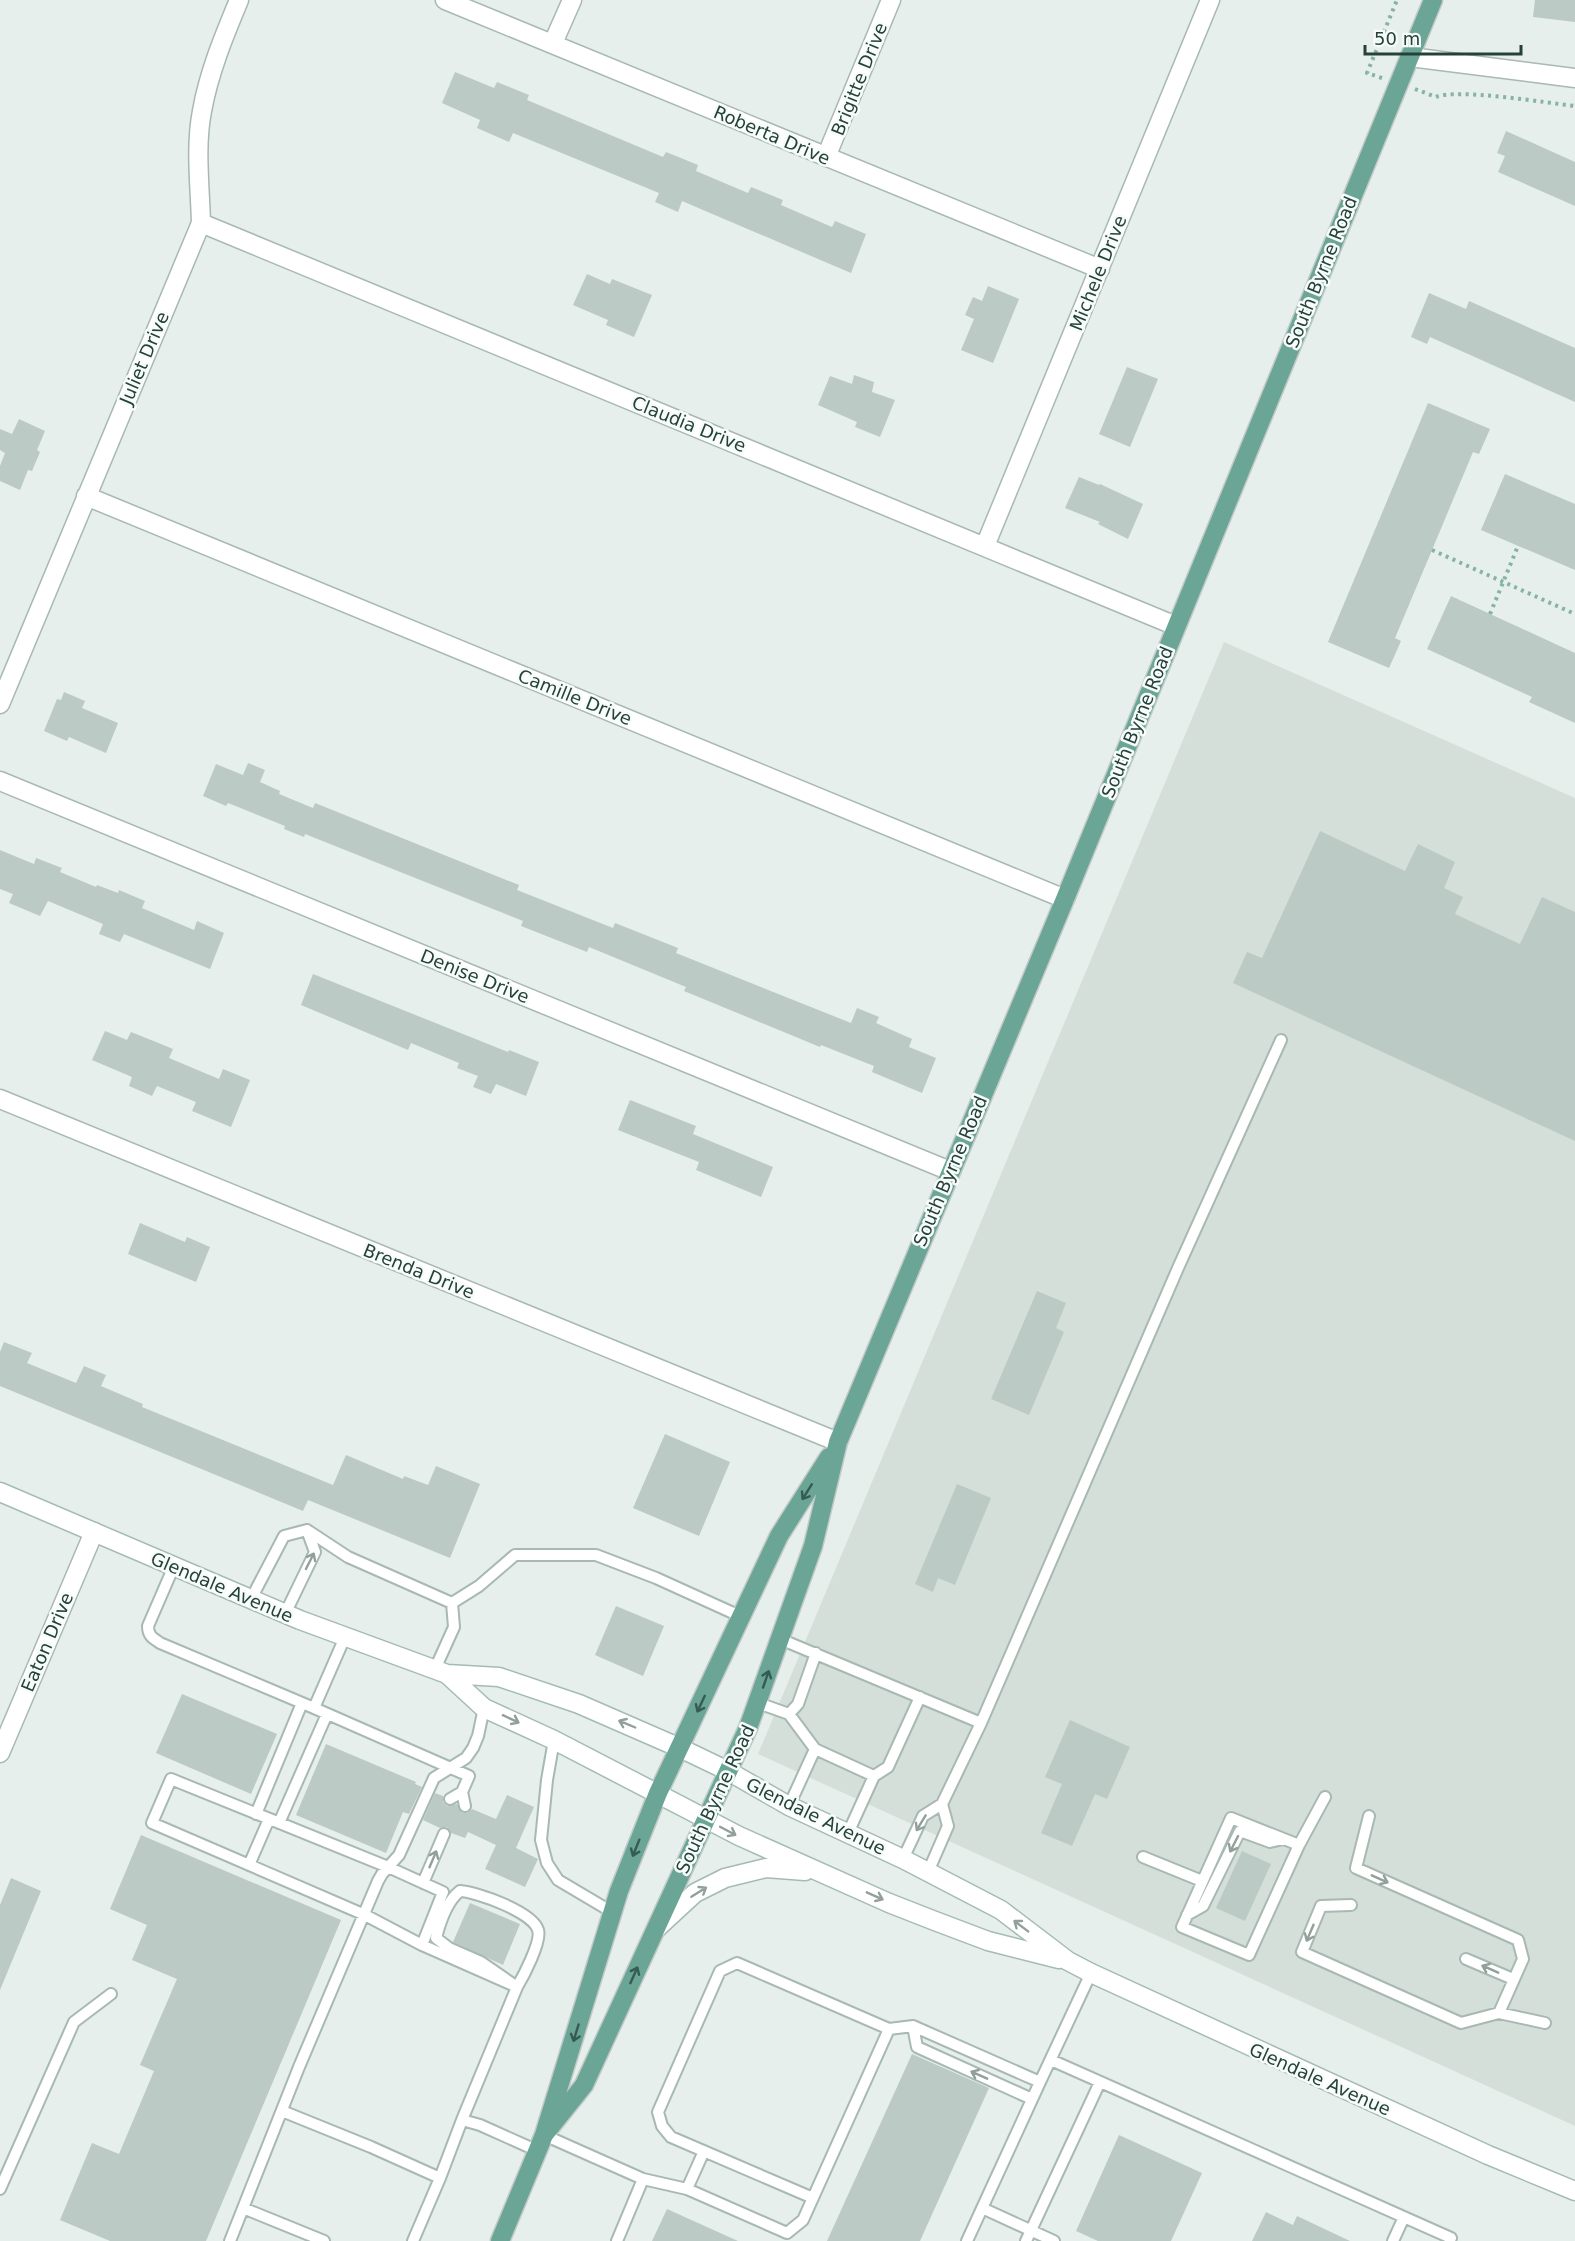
<svg xmlns="http://www.w3.org/2000/svg" width="1575" height="2241" font-family="'DejaVu Sans',sans-serif">
<style>
.built{fill:#d4dfda}
.building{fill:#bbcac4}
.lines{fill:none;stroke-linecap:round;stroke-linejoin:round}
.service-casing{stroke:#a8b8b2;stroke-width:14}
.minor-casing{stroke:#a8b8b2;stroke-width:21}
.tertiary-casing{stroke:#a8b8b2;stroke-width:21}
.secondary-casing{stroke:#a4bbb3;stroke-width:21}
.primary-casing{stroke:#c2cac8;stroke-width:21}
.path{stroke:#86b3a5;stroke-width:4;stroke-dasharray:3 4.5;stroke-linecap:butt}
.service{stroke:#fff;stroke-width:10}
.minor{stroke:#fff;stroke-width:18}
.tertiary{stroke:#fff;stroke-width:18}
.secondary{stroke:#fff;stroke-width:18}
.primary{stroke:#6aa596;stroke-width:18}
.oneway{stroke:#365b51}
.oneway2{stroke:#92a09c}
.labels{text-anchor:middle;dominant-baseline:central;stroke-width:5;stroke-linejoin:round;paint-order:stroke}
.street-label{font-size:18px;fill:#24423a;stroke:#f7fbf9}
</style>
<rect width="100%" height="100%" fill="#e6efeb"/>
<path class="built" d="M1224 642 1575 798V2126L758 1754Z"/>
<path class="building" d="M1535 0H1575V22L1533 17Z
M455 72 494 88 497 82 529 95 527 100 663 157 666 152 698 165 696 171 748 193 751 187 783 200 781 205 832 227 835 221 866 234 851 273 682 201 678 212 655 202 659 193 513 133 509 142 477 128 480 120 442 103Z
M1506 131 1575 162V206L1498 172 1505 156 1497 153Z
M587 274 610 284 612 279 652 295 634 337 606 325 608 320 573 305Z
M988 286 1019 299 993 363 961 350 974 319 965 315 973 297 982 301Z
M1429 293 1466 309 1469 301 1575 348V402L1430 337 1427 344 1411 337Z
M1127 367 1158 379 1130 447 1099 434Z
M854 375 874 382 872 392 895 400 880 437 855 427 857 422 818 405 830 376 852 384Z
M1428 403 1490 429 1479 454 1473 452 1432 550 1395 638 1401 641 1389 668 1328 642Z
M19 419 45 431 37 450 40 452 32 471 28 470 20 490 0 481V466L5 453 0 450V429L12 434Z
M1505 474 1575 504V570L1481 530Z
M1079 477 1099 485 1100 484 1143 504 1128 539 1098 524 1100 522 1065 508Z
M1451 596 1575 653V723L1529 702 1532 697 1427 649Z
M64 692 85 701 82 708 118 723 106 753 69 737 67 741 44 731 57 699 61 700Z
M248 763 265 770 260 782 280 791 279 794 313 808 315 803 519 885 517 890 613 928 615 923 678 948 676 953 851 1023 857 1008 879 1017 876 1023 912 1039 909 1047 936 1058 922 1093 872 1072 874 1066 821 1045 820 1047 684 991 686 987 589 947 587 952 521 926 523 921 305 834 304 837 284 829 285 826 228 803 226 806 203 796 216 764 243 775Z
M1320 831 1405 871 1418 844 1455 862 1444 888 1463 897 1455 914 1520 944 1542 897 1575 912V1141L1233 983 1247 952 1262 958Z
M0 850 34 864 36 858 62 868 60 872 96 887 97 885 118 893 119 890 145 901 142 908 194 930 197 921 224 933 210 969 124 934 120 942 99 934 103 924 48 901 40 916 9 903 13 894 0 889Z
M313 974 508 1052 509 1050 539 1062 526 1096 496 1084 491 1094 473 1087 478 1076 457 1068 459 1063 411 1043 408 1050 301 1005Z
M105 1031 127 1040 131 1032 156 1042 173 1049 169 1058 219 1079 223 1069 250 1080 231 1127 192 1111 196 1102 157 1086 152 1096 129 1086 132 1077 92 1060Z
M630 1100 696 1126 693 1134 773 1167 761 1197 696 1170 699 1162 618 1130Z
M140 1223 185 1242 187 1237 210 1247 196 1282 128 1254Z
M1037 1291 1066 1303 1056 1328 1064 1332 1029 1415 991 1399Z
M4 1342 32 1353 27 1363 76 1383 84 1366 106 1375 101 1386 143 1404 142 1407 333 1485 346 1455 403 1479 404 1476 428 1485 436 1466 480 1484 450 1558 308 1500 303 1511 0 1386V1352Z
M665 1434 730 1462 699 1536 633 1508Z
M957 1484 991 1498 955 1585 938 1578 933 1592 915 1584Z
M616 1606 664 1626 643 1676 595 1655Z
M182 1694 277 1734 251 1794 156 1753Z
M1070 1720 1130 1747 1107 1799 1095 1794 1072 1846 1041 1833 1062 1784 1045 1777Z
M326 1744 416 1782 415 1784 422 1787 409 1814 403 1812 386 1853 296 1815Z
M435 1793 443 1796V1802L447 1806 457 1804 462 1813H467L472 1809 496 1819 507 1795 534 1807 516 1848 538 1859 525 1887 485 1869 496 1845 468 1832 465 1838 451 1833 447 1827 440 1828 423 1820Z
M141 1835 341 1920 206 2241H110L60 2220 92 2143 119 2154 154 2071 140 2065 177 1979 132 1960 147 1925 110 1909Z
M1242 1851 1271 1864 1245 1921 1216 1908Z
M11 1878 41 1891 0 1990V1905Z
M470 1903 520 1924 503 1965 453 1942Z
M912 2054 989 2088 920 2241H827Z
M1119 2135 1202 2173 1171 2241H1098L1076 2231Z
M667 2209 738 2241H652Z
M1266 2212 1293 2225 1297 2216 1350 2241H1252Z"/>
<g class="lines">
<g class="service-casing">
<path id="service" d="M307 1530 348 1557 452 1603 479 1586 515 1555H596L656 1578 742 1617
M174 1566 148 1626C148 1636 153 1638 160 1643L314 1708 345 1637
M251 1599 284 1536 307 1530 315 1552 285 1614
M780 1639 981 1723
M435 1669 454 1627 452 1603
M758 1703 789 1714 798 1704 816 1653
M314 1708 469 1776 462 1792 465 1806
M789 1714 815 1749 874 1776 888 1767 920 1697
M554 1740 547 1780 541 1840 547 1863 558 1880 612 1912
M450 1799 462 1792
M942 1804 981 1723 1178 1268 1281 1040
M789 1806 815 1749
M256 1814 302 1703
M1369 1816 1356 1868 1518 1940 1523 1959 1499 2013
M279 1823 327 1714
M848 1833 874 1776
M1299 1845 1231 1818 1182 1927 1249 1955 1299 1845 1325 1797
M1143 1857 1202 1881
M903 1859 923 1816 942 1804 948 1826 928 1872
M249 1865 269 1819
M423 1883 444 1834
M460 1891C477 1892 533 1912 538 1930 542 1941 523 1977 517 1987L481 1962 449 1948 436 1938C440 1922 447 1901 460 1891Z
M1351 1905 1321 1906 1302 1952 1461 2023 1499 2013 1545 2023
M1187 1915 1203 1906 1240 1831 1270 1842 1283 1839
M422 1945 443 1892 388 1867 171 1779 152 1823 365 1915 422 1945 517 1987 462 2120
M1466 1959 1513 1979
M913 2026 917 2047 1032 2099
M1051 2060 1451 2238
M282 2111 371 2147 440 2178 462 2120 480 2125 538 2151
M544 2135 643 2179 687 2189 787 2233 803 2220 889 2029 913 2026 1040 2082 1091 1973
M0 2189 74 2022 111 1994
M687 2189 704 2151
M813 2198 671 2137 662 2126 658 2112 720 1971 737 1963 889 2029
M243 2208 324 2241
M982 2208 1054 2241
M230 2241 299 2067 378 1881 382 1874 399 1855 434 1778 466 1758 473 1748 478 1736 484 1708
M413 2241 440 2178
M617 2241 643 2179
M967 2241 1040 2082
M1026 2241 1100 2082
M1393 2241 1404 2217"/>
</g>
<g class="minor-casing">
<path id="minor" d="M445 0 1100 269
M553 43 572 0
M826 157 891 0
M201 223 1176 626
M86 496 1065 899
M985 546 1210 0
M0 704 201 223C200 186 195 147 202 111 209 72 224 36 239 0
M0 781 950 1171
M0 1099 838 1442
M0 1753 94 1532"/>
</g>
<g class="tertiary-casing">
<path id="tertiary" d="M1410 57 1575 78"/>
</g>
<g class="secondary-casing">
<path id="secondary" d="M0 1492 300 1620 447 1674 499 1677 579 1704 680 1748 728 1771 789 1806 903 1859 1001 1910 1068 1961 1091 1973 1488 2155 1575 2191
M447 1674 484 1708 554 1740 739 1836 889 1903 935 1921 988 1941 1059 1959
M656 1929 695 1893 725 1878 766 1868 805 1871"/>
</g>
<g class="primary-casing">
<path id="primary" d="M544 2135 584 2085 748 1728 813 1546 838 1442 1065 899 1433 0
M500 2241 544 2135 619 1891 658 1793 779 1536 829 1457"/>
</g>
<path class="path" d="M1382 78 1367 73 1397 0
M1415 89 1436 97C1456 88 1548 103 1575 106
M1432 550 1575 614
M1490 614 1518 546"/>
<use href="#service" class="service"/>
<use href="#minor" class="minor"/>
<use href="#tertiary" class="tertiary"/>
<use href="#secondary" class="secondary"/>
<use href="#primary" class="primary"/>
</g>
<defs><path id="oneway-shaft" d="M-6 0H5M1.5-3L5.5 0L1.5 3" fill="none" stroke-width="1.6" stroke-linecap="round" stroke-linejoin="round" transform="scale(1.5)"/></defs>
<g class="oneway">
<use href="#oneway-shaft" transform="translate(807 1492) rotate(122)"/>
<use href="#oneway-shaft" transform="translate(766 1679) rotate(-71)"/>
<use href="#oneway-shaft" transform="translate(701 1704) rotate(115)"/>
<use href="#oneway-shaft" transform="translate(636 1848) rotate(112)"/>
<use href="#oneway-shaft" transform="translate(634 1975) rotate(-66)"/>
<use href="#oneway-shaft" transform="translate(576 2033) rotate(107)"/>
</g>
<g class="oneway2">
<use href="#oneway-shaft" transform="translate(310 1561) rotate(-63)"/>
<use href="#oneway-shaft" transform="translate(511 1719) rotate(25)"/>
<use href="#oneway-shaft" transform="translate(627 1724) rotate(-157)"/>
<use href="#oneway-shaft" transform="translate(921 1823) rotate(121)"/>
<use href="#oneway-shaft" transform="translate(728 1831) rotate(28)"/>
<use href="#oneway-shaft" transform="translate(1234 1844) rotate(117)"/>
<use href="#oneway-shaft" transform="translate(433 1859) rotate(-67)"/>
<use href="#oneway-shaft" transform="translate(1380 1879) rotate(24)"/>
<use href="#oneway-shaft" transform="translate(699 1892) rotate(-32)"/>
<use href="#oneway-shaft" transform="translate(875 1896) rotate(24)"/>
<use href="#oneway-shaft" transform="translate(1021 1926) rotate(-143)"/>
<use href="#oneway-shaft" transform="translate(1310 1933) rotate(113)"/>
<use href="#oneway-shaft" transform="translate(1490 1969) rotate(-156)"/>
<use href="#oneway-shaft" transform="translate(979 2075) rotate(-156)"/>
</g>
<g class="labels">
<g class="street-label">
<text transform="translate(859 79) rotate(-68)">Brigitte Drive</text>
<text transform="translate(772 135) rotate(23)">Roberta Drive</text>
<text transform="translate(1321 272) rotate(-68)">South Byrne Road</text>
<text transform="translate(1098 273) rotate(-68)">Michele Drive</text>
<text transform="translate(144 358) rotate(-67)">Juliet Drive</text>
<text transform="translate(689 424) rotate(22)">Claudia Drive</text>
<text transform="translate(575 697) rotate(22)">Camille Drive</text>
<text transform="translate(1137 722) rotate(-68)">South Byrne Road</text>
<text transform="translate(475 976) rotate(22)">Denise Drive</text>
<text transform="translate(950 1171) rotate(-67)">South Byrne Road</text>
<text transform="translate(419 1271) rotate(22)">Brenda Drive</text>
<text transform="translate(222 1587) rotate(23)">Glendale Avenue</text>
<text transform="translate(47 1642) rotate(-67)">Eaton Drive</text>
<text transform="translate(715 1799) rotate(-65)">South Byrne Road</text>
<text transform="translate(816 1816) rotate(26)">Glendale Avenue</text>
<text transform="translate(1320 2079) rotate(24)">Glendale Avenue</text>
</g>
</g>
<path d="M1365 45v9h156v-9" fill="none" stroke="#24423a" stroke-width="3"/>
<text x="1374" y="45" font-size="18" fill="#24423a" stroke="#f7fbf9" stroke-width="4.5" paint-order="stroke">50 m</text>
</svg>
